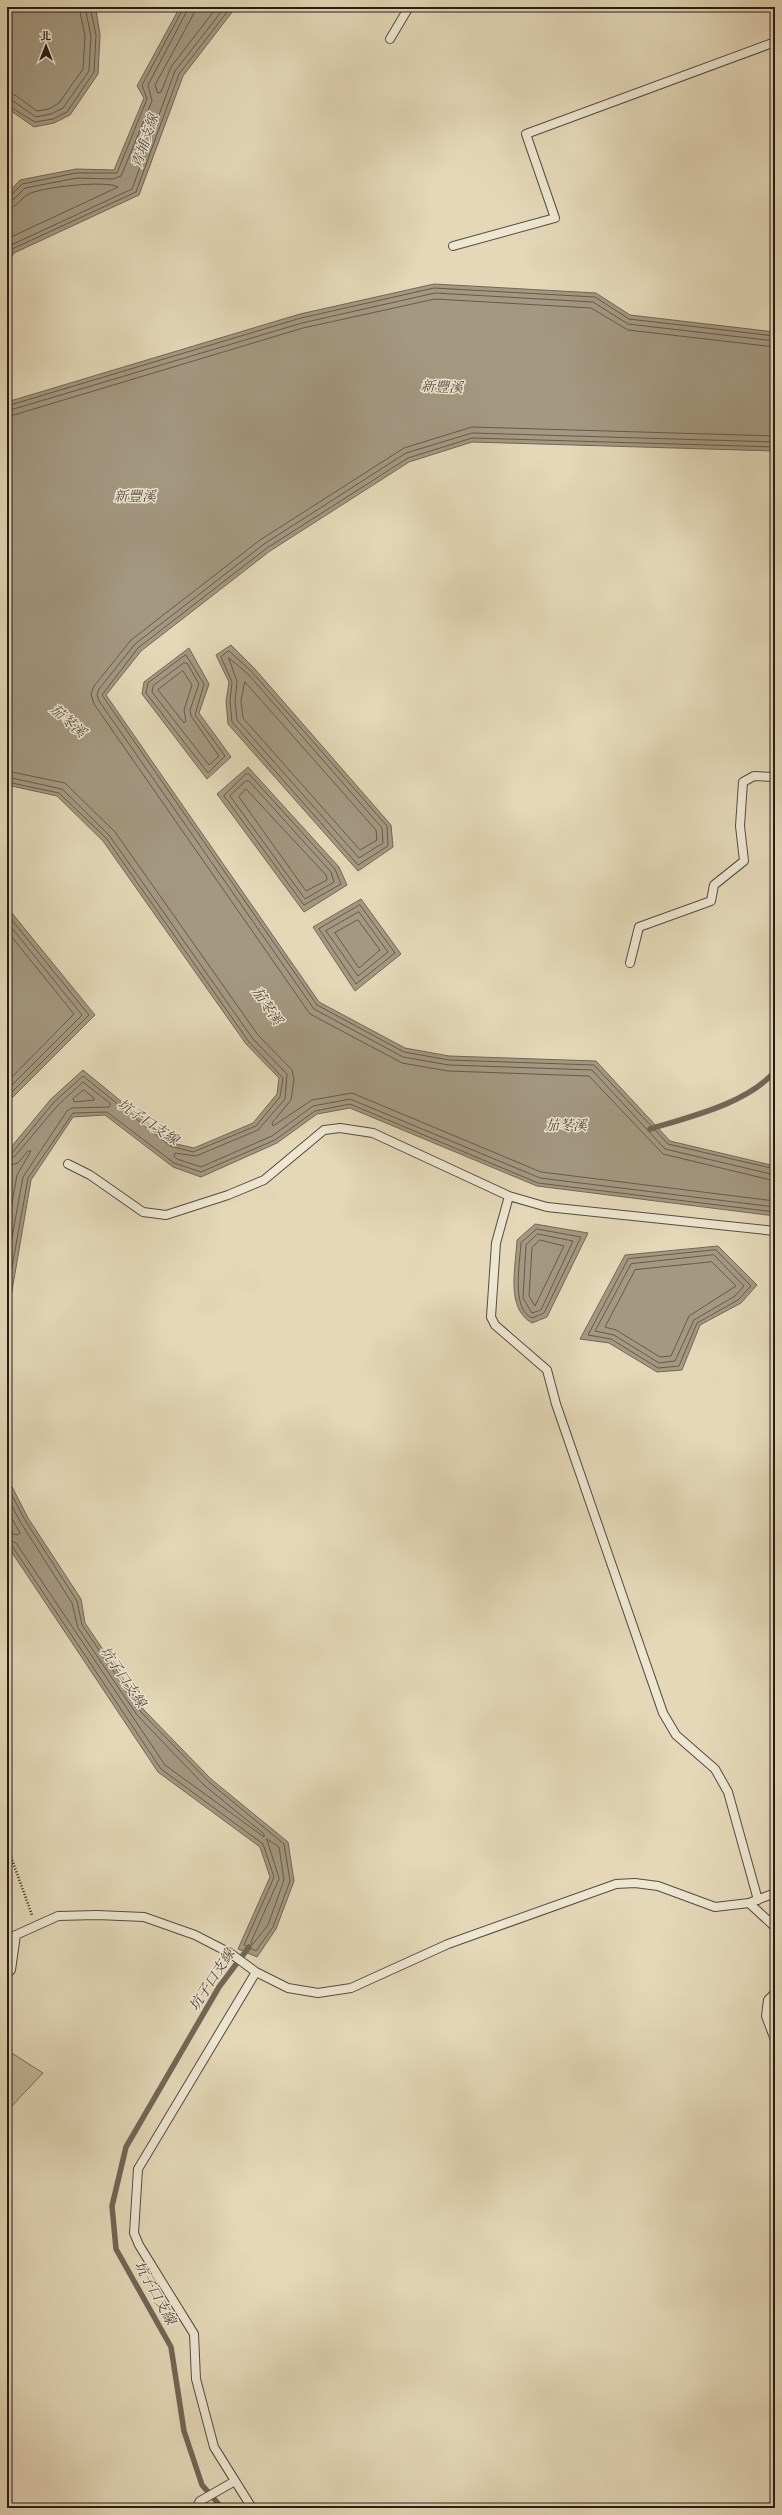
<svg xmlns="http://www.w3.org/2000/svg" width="782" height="2515" font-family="Cardo,'Noto Serif TC',serif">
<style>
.green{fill:#c4b89c;stroke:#766a58}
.water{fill:#a49881;stroke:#726656}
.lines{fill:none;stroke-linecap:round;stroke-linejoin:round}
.shore{stroke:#665a4b;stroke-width:1}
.stream{stroke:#726656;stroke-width:5.5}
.service-casing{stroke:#574b3e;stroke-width:10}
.path{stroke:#281c15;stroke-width:2.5;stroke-dasharray:1 2;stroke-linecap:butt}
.service{stroke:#ede6d1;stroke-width:8}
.labels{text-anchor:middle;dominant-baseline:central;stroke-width:3;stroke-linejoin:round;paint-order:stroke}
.water-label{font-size:14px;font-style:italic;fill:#53473b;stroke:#ede6d1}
</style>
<rect width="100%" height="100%" fill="#e4d8b8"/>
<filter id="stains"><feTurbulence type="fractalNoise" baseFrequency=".005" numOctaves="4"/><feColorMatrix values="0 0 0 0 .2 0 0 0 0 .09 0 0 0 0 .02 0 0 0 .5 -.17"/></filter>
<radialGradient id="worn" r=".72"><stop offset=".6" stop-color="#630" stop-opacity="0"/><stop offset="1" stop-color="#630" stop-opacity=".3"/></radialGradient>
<path class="green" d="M7 2050 43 2073 7 2111Z"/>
<path class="water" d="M14 7H89L96 10 100 35 98 74 70 115 54 123 34 127 7 108V19Z
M180 7H236L183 76 139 195 14 253 7 264V194L20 180 76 169 114 170 144 98 137 86Z
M434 284 596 293 630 315 775 332V451L472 442 409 462 270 551 141 651 106 695 319 1002 405 1048 449 1056 596 1061 670 1141 775 1166V1216L537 1186 350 1108 317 1114 277 1143 201 1177 173 1167 105 1115 73 1117 31 1180 7 1320V1152L51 1099 83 1070 172 1143 194 1148 253 1123 277 1094 279 1078 246 1044 103 841 57 796 7 785V402L300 314Z
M231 645 254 668 391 825 393 847 358 871 228 724 226 701 229 682 216 655Z
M189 648 209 684 199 713 231 757 207 779 142 694 144 682Z
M248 767 339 867 347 885 304 912 217 794Z
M361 899 401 954 355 991 313 927Z
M7 907 95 1015 7 1103Z
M535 1224 588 1233 547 1317 532 1323C505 1308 516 1266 517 1240Z
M718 1246 757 1285 741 1303 700 1325 682 1370 657 1372 609 1343 580 1339 625 1255Z
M7 1477 28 1518 81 1599 85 1623 144 1710 211 1779 288 1842 294 1881 276 1929 257 1957 238 1949 270 1877 260 1847 158 1772 7 1545Z"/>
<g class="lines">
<path class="shore" d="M195 7 193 15 155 85 158 93 161 92 171 67 217 7
M7 94 15 95 37 111 49 109 59 103 83 69 85 36 79 7
M7 100 13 101 36 117 51 114 63 108 89 71 91 36 85 7
M7 105 35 122 53 119 67 112 94 72 96 35 90 7
M7 196 11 195 22 184 76 173H117L147 99 142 85 184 7
M7 202 14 199 25 188 77 178 113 179 121 176 152 101 148 85 189 7
M7 208C18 207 19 200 27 195 38 187 108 180 118 187L7 239
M7 247 132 189 175 71 225 7
M7 256 12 249 136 192 179 74 231 7
M7 406 301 318 434 288 595 297 629 319 775 336
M7 411 302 323 435 293 593 302 628 324 775 341
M7 417 303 328 435 299 591 308 628 330 775 347
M775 436 472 427 404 448 260 540 131 640 94 686 91 694 94 704 310 1014 402 1063 448 1071 589 1076 663 1154 775 1181
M775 442 472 433 406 453 264 544 135 644 99 689 97 695 99 701 314 1009 403 1057 449 1065 592 1070 665 1149 775 1175
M775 447 472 438 408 458 267 548 138 648 102 695 317 1005 404 1052 449 1060 594 1065 668 1144 775 1169
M229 651 251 671 387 826 388 846 358 865 232 722 230 701 232 682 221 657Z
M186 655 204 684 195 715 225 756 208 773 146 693 148 683Z
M229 658 248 674 382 828 383 843 359 858 237 720 235 701 237 682Z
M184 663H187L199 684 190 710 191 716 219 756 209 765 152 692 153 686Z
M183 671 192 685 184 710 186 721 184 723 158 690Z
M245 682 376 830 377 840 360 850 243 718 241 701Z
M7 771 65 783 115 832 258 1035 292 1070 294 1080 291 1100 272 1123 273 1126 312 1100 352 1093 541 1172 775 1201
M246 774H249L335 869 341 884 304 905 224 796Z
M7 777 62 789 109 835 253 1039 287 1074 285 1099 258 1130 196 1156 175 1153 174 1156 177 1159 201 1167 272 1136 313 1106 350 1099 540 1178 775 1207
M246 781H249L331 872 334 882 305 899 230 796Z
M7 782 59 793 106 838 249 1042 283 1078 280 1097 256 1126 193 1152 170 1146 83 1076 54 1102 12 1153 7 1155
M246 789 326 875 327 880 306 891 239 797Z
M360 905 395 953 356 984 319 929Z
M359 912 388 952 358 976 326 931Z
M7 914 89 1015 7 1097
M358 920 380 950 359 968 335 933Z
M7 922 82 1015 7 1090
M7 931 74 1014 7 1082
M84 1090 94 1098V1100L74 1102 73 1099Z
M7 1160 15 1156 58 1105 83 1082 111 1104 109 1107 72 1108 67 1111 23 1177 7 1265
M7 1166 18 1163 28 1151H31L17 1175 7 1231
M537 1229 581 1237 544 1313 532 1318C511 1309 520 1263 521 1243Z
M538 1234 573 1241 541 1310 532 1313 523 1298 526 1245Z
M540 1240 564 1246 535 1306 529 1296 532 1248Z
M716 1250 751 1286 738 1300 697 1323 679 1366 658 1368 611 1339 588 1335 628 1259Z
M714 1255 744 1286 735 1296 694 1320 675 1361 659 1363 614 1335 595 1331 631 1264Z
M712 1262 736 1286 689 1316 671 1356 660 1357 616 1330 605 1327 635 1270Z
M7 1295 28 1178 73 1113 107 1112 174 1163 201 1172 275 1140 315 1111 350 1104 538 1183 775 1212
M7 1486 25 1520 77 1601 82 1625 141 1712 209 1782 284 1844 290 1881 273 1927 256 1951 244 1945 274 1877 263 1844 161 1769 12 1546 7 1544
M7 1497 21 1523 72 1603 78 1628 137 1715 205 1786 264 1834V1837L165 1765 16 1543 7 1539
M7 1510 20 1533 17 1535 7 1532
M267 1839 279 1847 284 1880 268 1925 252 1945 251 1942 279 1879Z"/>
<path class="stream" d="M650 1129C689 1117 749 1103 775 1071
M222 2508 202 2485 184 2431 171 2347 116 2249 112 2206 126 2147 219 1987 249 1947"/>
<g class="service-casing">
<path id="service" d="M390 39 409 7
M453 246 555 218 526 134 775 42
M630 963 639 927 711 901 714 885 744 861 740 826 743 782 754 776 775 777
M68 1164 90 1175 143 1212 166 1215 228 1195 264 1180 324 1130 340 1128 373 1133 509 1196 547 1207 775 1231
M509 1196 496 1243 491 1317 495 1325 547 1370 556 1404 663 1713 676 1735 715 1769 728 1792 758 1900
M749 1903 775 1927
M7 1939 58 1916 97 1915 144 1917 195 1935 230 1953 256 1972 288 1988 318 1993 351 1988 448 1944 616 1884 635 1883 658 1886 715 1907 749 1903 775 1893
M7 1974 11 1970 16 1935
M775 1993 768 2000 766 2016 775 2040
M196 2508 200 2501 235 2481
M252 2508 214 2447 196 2379 194 2334 139 2245 134 2233 138 2169 256 1972"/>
</g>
<path class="path" d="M7 1846 32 1915"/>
<use href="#service" class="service"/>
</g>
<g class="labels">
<g class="water-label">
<text transform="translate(145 141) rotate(-71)">青埔支線</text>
<text transform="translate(442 387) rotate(3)">新豐溪</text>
<text x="135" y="496">新豐溪</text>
<text transform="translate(68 721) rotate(41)">茄苳溪</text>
<text transform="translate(267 1006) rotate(56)">茄苳溪</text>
<text transform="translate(148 1122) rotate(34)">坑子口支線</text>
<text x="566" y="1125">茄苳溪</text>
<text transform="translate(123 1677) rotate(56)">坑子口支線</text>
<text transform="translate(212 1980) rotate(-57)">坑子口支線</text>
<text transform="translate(155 2293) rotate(61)">坑子口支線</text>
</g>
</g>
<rect width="782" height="2515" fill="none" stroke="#e4d8b8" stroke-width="24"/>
<rect x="8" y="8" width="766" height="2499" fill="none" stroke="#281c15" stroke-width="2"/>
<rect x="12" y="12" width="758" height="2491" fill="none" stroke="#281c15"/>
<g transform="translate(46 46)" stroke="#ede6d1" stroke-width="3" paint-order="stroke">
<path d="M0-3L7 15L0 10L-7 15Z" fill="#281c15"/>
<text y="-6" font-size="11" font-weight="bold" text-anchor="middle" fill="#281c15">北</text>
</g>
<rect width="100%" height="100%" filter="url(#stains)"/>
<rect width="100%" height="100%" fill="url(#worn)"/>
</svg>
